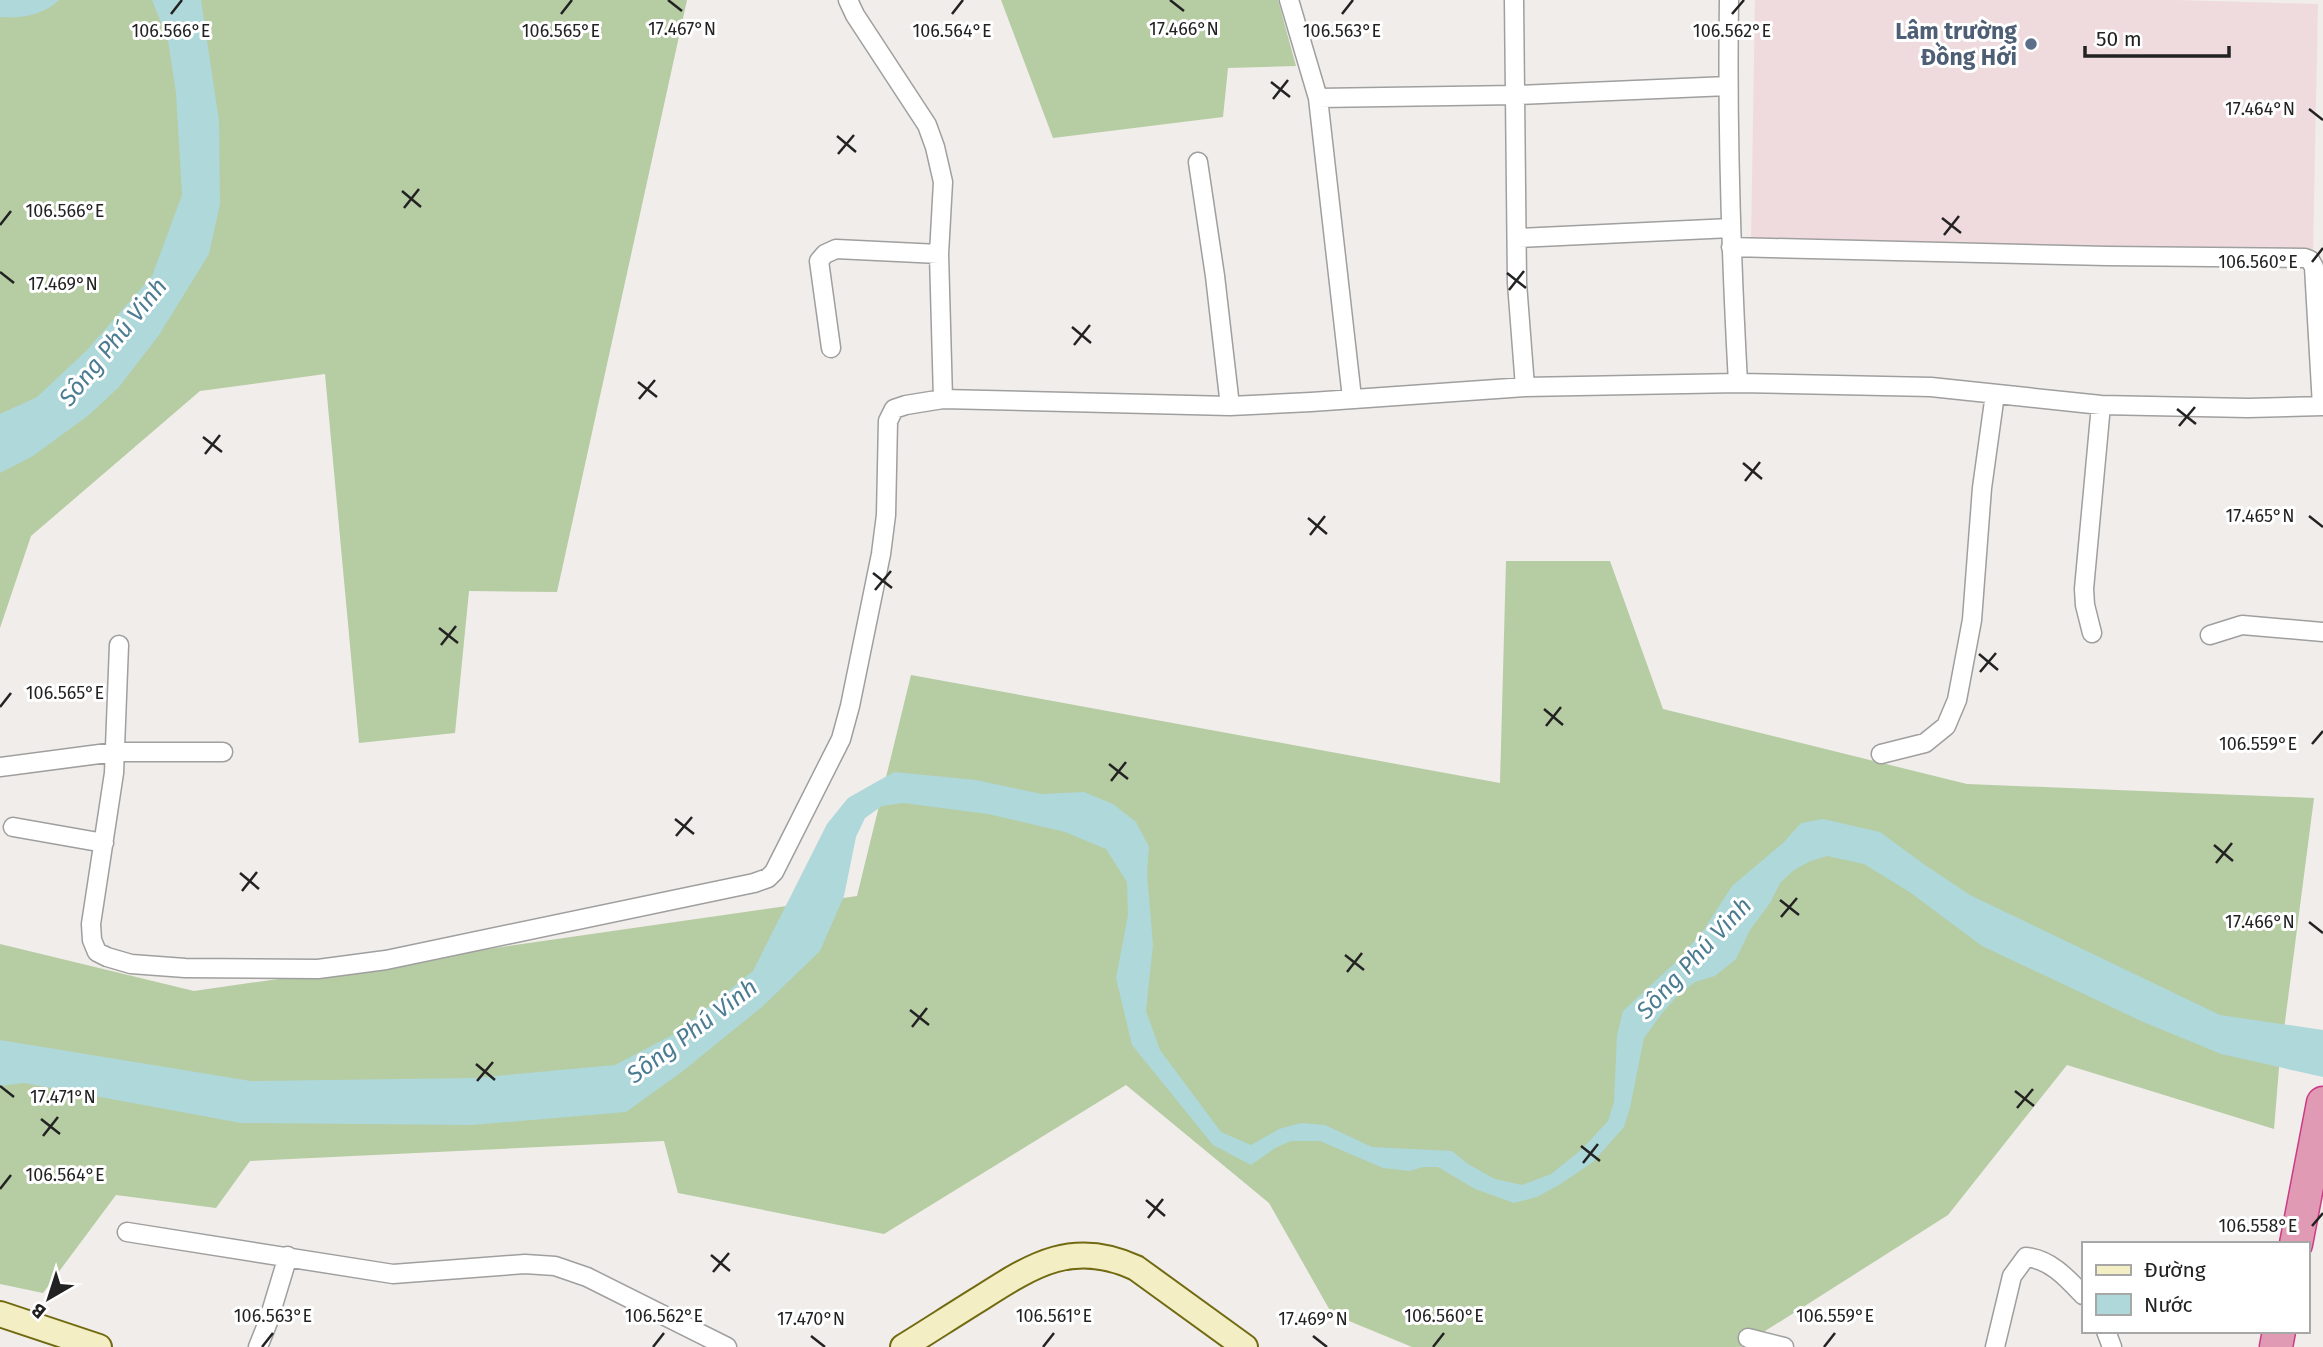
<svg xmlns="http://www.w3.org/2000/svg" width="2323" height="1347" font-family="'Fira Sans',sans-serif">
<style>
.commercial{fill:#efdbde}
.forest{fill:#b6cca3}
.water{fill:#afd8da}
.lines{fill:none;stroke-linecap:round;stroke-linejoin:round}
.street-casing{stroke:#9f9f9f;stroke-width:21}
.secondary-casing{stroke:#716a11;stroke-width:28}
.highway-casing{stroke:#cb3b86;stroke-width:35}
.street{stroke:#fff;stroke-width:18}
.secondary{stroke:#f4eec5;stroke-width:24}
.highway{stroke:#e09ab3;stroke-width:32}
.ticks{fill:none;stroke:#222;stroke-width:2.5}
.service-dot{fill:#5c6f8a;stroke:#fff;stroke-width:2.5}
.labels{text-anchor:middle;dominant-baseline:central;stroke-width:6;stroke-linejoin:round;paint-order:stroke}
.service-label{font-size:23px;font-weight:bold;fill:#4e5e75;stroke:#fff;text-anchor:end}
.water-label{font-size:24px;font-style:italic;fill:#4c7c92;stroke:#fff}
.ticks-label{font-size:18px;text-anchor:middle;fill:#222;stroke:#fff;stroke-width:6;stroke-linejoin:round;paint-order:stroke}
</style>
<rect width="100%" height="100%" fill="#f1edea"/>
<path class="commercial" d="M1755 0H2176L2318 4 2313 252 1751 238Z"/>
<path class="forest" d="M0 0H687L557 592 469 591 455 733 359 743 325 374 200 391 31 536 0 628Z
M1001 0H1278L1296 66 1228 68 1223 117 1053 138Z
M1506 561H1610L1663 709 1967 784 2314 798 2279 1068 2274 1129 2067 1065 1948 1215 1740 1347H1412L1332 1314 1269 1203 1126 1085 884 1234 678 1193 664 1141 250 1161 216 1208 116 1195 43 1293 0 1284V944L194 991 857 896 911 675 1500 783Z"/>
<path class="water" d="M0 0H59C44 15 20 19 0 17Z
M152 0H201L219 121 220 204 209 254 159 335 119 387 89 415 33 456 0 473V414L37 397 86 351 152 276 182 195 176 93 168 40Z
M894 772 976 780 1042 794 1084 792 1113 804 1136 822 1149 847 1147 874 1153 945 1146 1011 1160 1050 1221 1132 1251 1145 1279 1129 1301 1123 1325 1125 1372 1147 1452 1151 1468 1164 1495 1179 1522 1185 1551 1174 1581 1150 1608 1121 1614 1102 1617 1035 1623 1011 1678 960 1703 931 1732 886 1783 843 1801 823 1823 819 1880 832 1925 865 1970 895 2220 1015 2323 1030V1077L2221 1054 2141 1021 1982 946 1911 893 1864 864 1827 856 1811 861 1794 870 1780 883 1770 903 1750 930 1736 959 1715 976 1695 982 1678 995 1663 1012 1644 1038 1630 1108 1624 1127 1593 1162 1559 1185 1537 1197 1514 1203 1475 1189 1438 1167H1423L1410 1171 1383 1168 1320 1141H1291L1275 1148 1251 1165 1213 1145 1132 1045 1116 978 1128 915 1127 882 1106 849 1065 832 988 814 903 803 882 806 865 818 856 837 844 896 820 951 763 1006 683 1071 626 1112 471 1125 241 1123 24 1083 0 1086V1040L251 1081 474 1078 615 1065 676 1033 753 971 827 824 848 798Z"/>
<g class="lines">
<g class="street-casing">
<path id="street" d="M848 0 855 15 927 125 935 147 943 182 939 254 943 399
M1289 0 1318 98 1352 398
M1514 0 1517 283 1525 387
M1729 0C1727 128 1731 255 1738 383
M1318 98 1516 95 1728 86
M1198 162 1215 276 1230 406
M1518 238 1731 228
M1731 247 2107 256 2305 258 2310 260 2314 267 2322 406
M831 348 819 261 825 254 836 249 939 254
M2092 633 2085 605 2084 589 2101 405
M2210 635 2242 625 2323 632
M119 645 114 773 91 924 92 940 97 952 107 957 131 964 185 968 318 969 386 960 754 883 768 878 774 872 841 739 850 706 881 554 886 515 888 421 894 409 906 405 943 399 1230 406 1311 402 1525 387 1738 383 1931 387 2101 405 2248 408 2323 406
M1881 754 1925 743 1946 726 1957 700 1972 620 1982 488 1995 394
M0 767 115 752H223
M13 827 104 843
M127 1232 393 1274 525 1264 555 1266 587 1277 727 1347
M2106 1331 2112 1347
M1748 1338 1784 1347
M258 1347 268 1322 288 1256
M1995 1347 2012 1276 2026 1257C2050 1259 2067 1278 2083 1295"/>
</g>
<g class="secondary-casing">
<path id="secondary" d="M0 1314 99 1347
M903 1347C929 1331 955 1314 981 1298 1034 1264 1074 1239 1136 1268L1245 1347"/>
</g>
<g class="highway-casing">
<path id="highway" d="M2296 1244 2323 1103
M2276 1347 2279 1331"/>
</g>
<use href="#street" class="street"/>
<use href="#secondary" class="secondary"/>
<use href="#highway" class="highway"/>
</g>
<path class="ticks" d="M668 0 682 11M1170 0 1184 11M171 14 182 0M561 14 572 0M952 14 963 0M1342 14 1353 0M1732 14 1744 0M1271 82 1290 97M1273 99 1288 80M2309 109 2323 120M837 136 856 152M838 154 854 135M402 191 421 207M404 208 419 189M1942 218 1961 233M0 225 11 211M1944 235 1959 216M2312 262 2323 248M0 272 14 283M1507 273 1526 288M1509 290 1524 271M1072 327 1091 343M1074 345 1090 325M638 382 657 397M639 399 655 380M2177 409 2196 424M2179 426 2195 407M203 437 222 452M205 454 220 435M1743 463 1762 479M1745 481 1760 462M2309 516 2323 527M1308 518 1327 534M1310 535 1325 516M873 573 892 588M875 590 891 571M439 628 458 643M441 645 456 626M1979 654 1998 670M1980 672 1996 653M0 707 11 693M1544 709 1563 725M1546 726 1561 707M2312 744 2323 731M1109 764 1128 779M1111 781 1126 762M675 819 694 834M676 836 692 817M2214 845 2233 861M2216 863 2232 843M240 873 259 889M242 891 257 872M1780 900 1799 915M1781 917 1797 898M2309 922 2323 933M1345 955 1364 970M1347 972 1362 953M910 1010 929 1025M912 1027 927 1008M476 1064 495 1080M477 1081 493 1062M0 1086 14 1097M2015 1091 2034 1106M2017 1108 2033 1089M41 1119 60 1134M43 1136 58 1117M1581 1146 1600 1161M1583 1163 1598 1144M0 1189 11 1175M1146 1200 1165 1216M1148 1218 1163 1199M2312 1226 2323 1213M711 1255 730 1271M713 1272 729 1253M811 1336 825 1347M1313 1336 1327 1347M262 1347 273 1333M653 1347 664 1333M1043 1347 1054 1333M1433 1347 1444 1333M1824 1347 1835 1333"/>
<circle class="service-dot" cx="2031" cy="44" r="7"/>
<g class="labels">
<g class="service-label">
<text x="2017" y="31">Lâm trường<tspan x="2017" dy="26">Đồng Hới</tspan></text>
</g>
<g class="water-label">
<text transform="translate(113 342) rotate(-51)">Sông Phú Vinh</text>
<text transform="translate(1694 958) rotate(-47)">Sông Phú Vinh</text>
<text transform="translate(692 1031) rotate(-37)">Sông Phú Vinh</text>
</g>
</g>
<g class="ticks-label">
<text x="682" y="35">17.467°N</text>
<text x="1184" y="35">17.466°N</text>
<text x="171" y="37">106.566°E</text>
<text x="561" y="37">106.565°E</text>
<text x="952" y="37">106.564°E</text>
<text x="1342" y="37">106.563°E</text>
<text x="1732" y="37">106.562°E</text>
<text x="2260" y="115">17.464°N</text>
<text x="65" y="217">106.566°E</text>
<text x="2258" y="268">106.560°E</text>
<text x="63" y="290">17.469°N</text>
<text x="2260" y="522">17.465°N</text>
<text x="65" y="699">106.565°E</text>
<text x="2258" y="750">106.559°E</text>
<text x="2260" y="928">17.466°N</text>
<text x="63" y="1103">17.471°N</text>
<text x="65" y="1181">106.564°E</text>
<text x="2258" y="1232">106.558°E</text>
<text x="273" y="1322">106.563°E</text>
<text x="664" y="1322">106.562°E</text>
<text x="1054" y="1322">106.561°E</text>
<text x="1444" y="1322">106.560°E</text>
<text x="1835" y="1322">106.559°E</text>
<text x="811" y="1325">17.470°N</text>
<text x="1313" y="1325">17.469°N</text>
</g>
<rect x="2082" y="1242" width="228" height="91" fill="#ffffff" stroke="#a7a7a7" stroke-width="2"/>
<rect x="2096" y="1265" width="35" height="10" fill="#f4eec5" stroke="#a7a7a7" stroke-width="2"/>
<text x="2144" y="1277" font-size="21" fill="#222222">Đường</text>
<rect x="2096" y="1294" width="35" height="21" fill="#afd8da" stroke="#a7a7a7" stroke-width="2"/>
<text x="2144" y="1312" font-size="21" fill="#222222">Nước</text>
<g transform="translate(49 1298) rotate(219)" stroke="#ffffff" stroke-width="5" paint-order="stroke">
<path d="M0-5L12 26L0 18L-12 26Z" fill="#222222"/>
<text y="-10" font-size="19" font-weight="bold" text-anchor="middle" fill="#222222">B</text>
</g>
<path d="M2085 46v10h144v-10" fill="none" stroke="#222222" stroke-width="3.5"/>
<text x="2096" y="46" font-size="21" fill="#222222" stroke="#ffffff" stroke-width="5" paint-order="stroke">50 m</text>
</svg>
